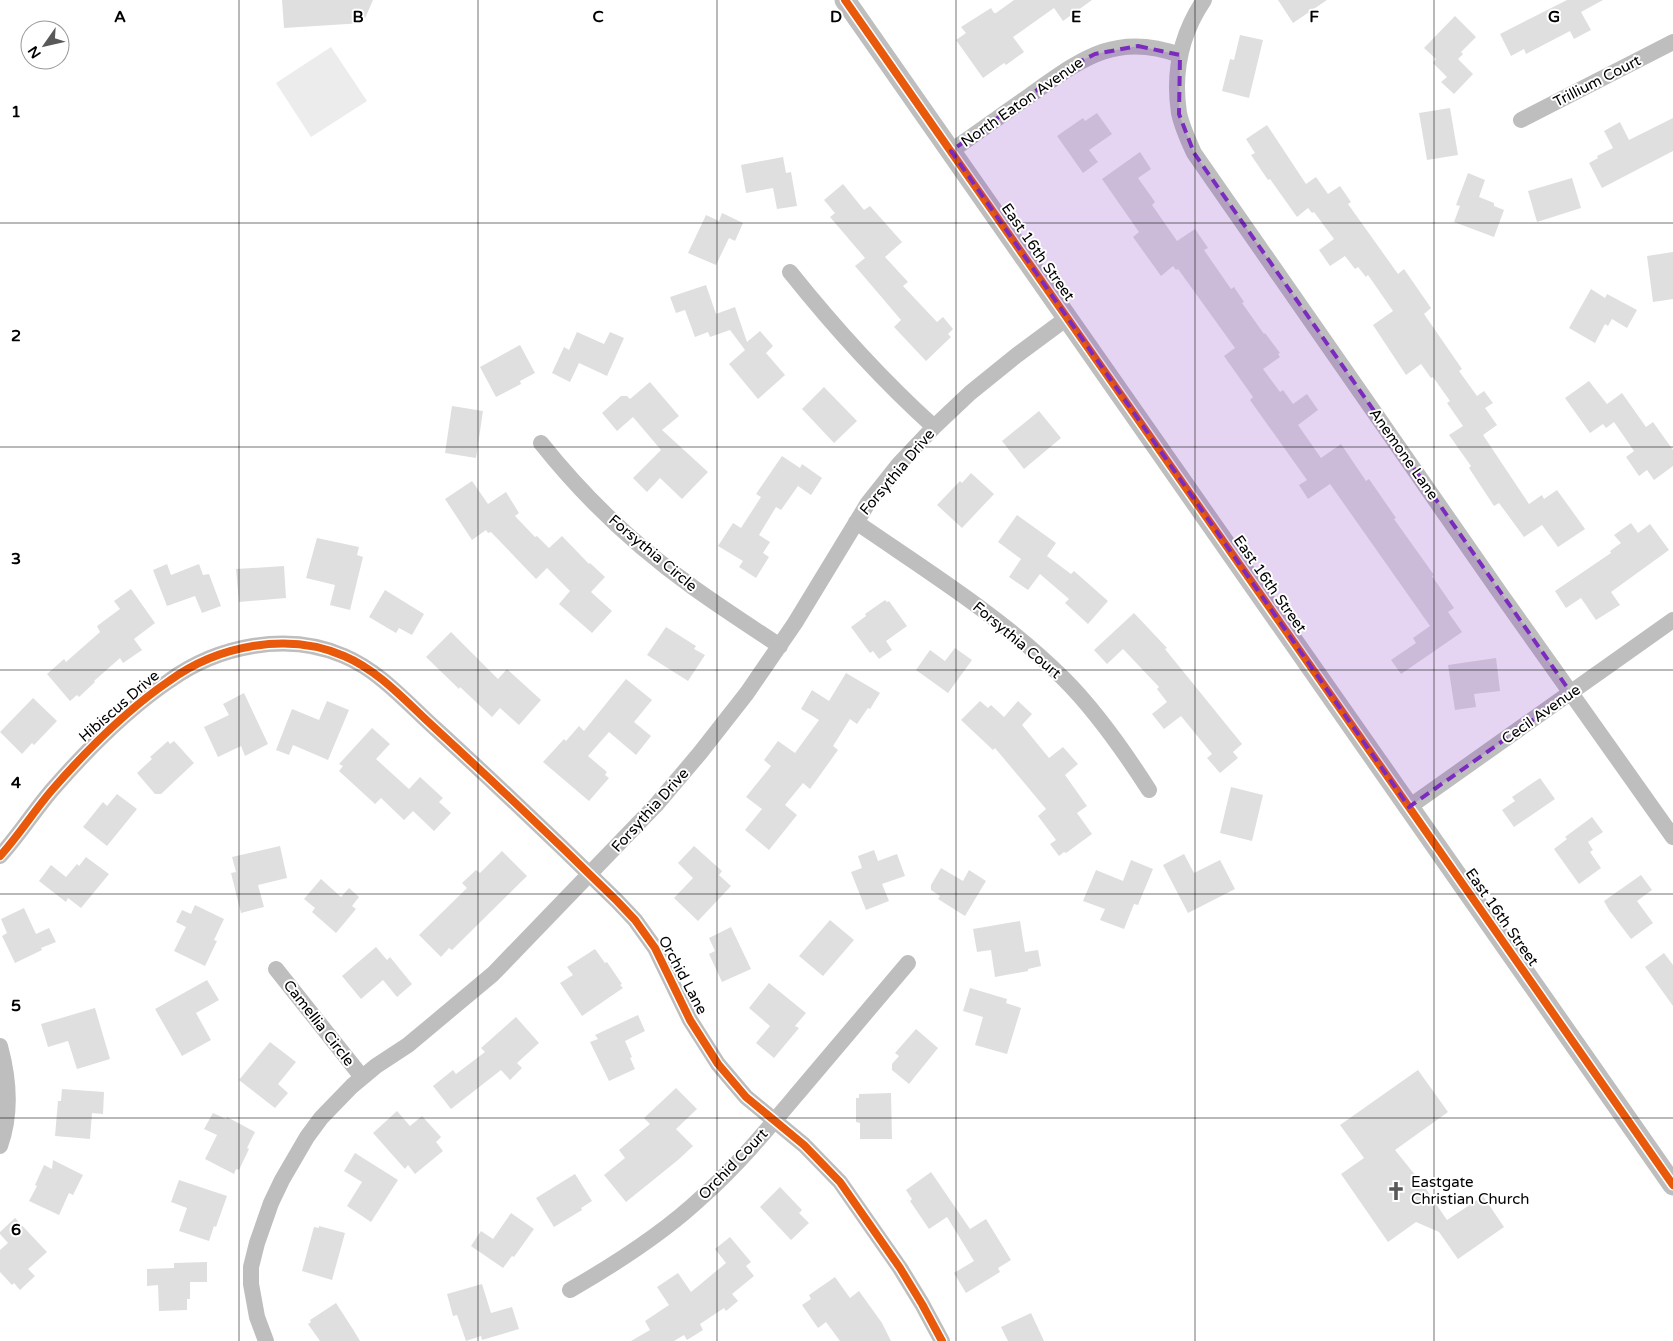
<svg xmlns="http://www.w3.org/2000/svg" width="1673" height="1341" font-family="'Varela Round',sans-serif">
<style>
.green{fill:#ececec}
.building{fill:#dfdfdf}
.lines{fill:none;stroke-linecap:round;stroke-linejoin:round}
.minor{stroke:#bebebe;stroke-width:16}
.tertiary{stroke:#bebebe;stroke-width:21}
.cycleway-casing{stroke:#fff;stroke-width:11}
.cycleway{stroke:#e8590c;stroke-width:8}
.marked{fill:#7b2cbf;fill-opacity:0.2;stroke:#7b2cbf;stroke-width:4;stroke-dasharray:10 6;stroke-linejoin:round}
.grid{fill:none;stroke:#000;stroke-width:1;stroke-opacity:0.55}
.labels{text-anchor:middle;dominant-baseline:central;stroke-width:4;stroke-linejoin:round;paint-order:stroke}
.street-label{font-size:15px;fill:#000;stroke:#fff}
.poi-label{font-size:15px;fill:#000;stroke:#fff;text-anchor:start}
.grid-label{font-size:16px;text-anchor:middle;font-weight:bold;fill:#000;stroke:#fff;stroke-width:4;stroke-linejoin:round;paint-order:stroke}
</style>
<rect width="100%" height="100%" fill="#fff"/>
<path class="green" d="M331 47 367 101 311 137 276 83Z"/>
<path class="building" d="M282 0H373L363 23 284 28Z
M1014 0H1092L1063 21 1054 8 1013 37 1024 52 1006 65 1004 63 983 78 956 40 966 33 961 27 991 8 994 13H996Z
M1278 0H1327L1293 23Z
M1567 0H1603L1581 12 1591 30 1574 39 1570 31 1526 54 1524 49 1511 56 1500 34Z
M1455 16 1476 37 1461 52 1463 54 1458 59 1473 74 1454 94 1441 82 1447 77 1433 63 1436 59 1424 48Z
M1240 35 1263 40 1249 98 1222 91 1230 59 1234 60Z
M1450 108 1458 155 1427 160 1419 113Z
M1097 113 1112 134 1089 150 1098 162 1083 173 1057 136 1083 118 1085 121Z
M1673 118V151L1602 188 1589 163 1598 158 1597 156 1613 148 1604 131 1620 122 1629 140Z
M1267 125 1306 184 1316 177 1328 194 1340 186 1351 202 1348 204 1398 274 1404 269 1431 308 1424 314 1462 369 1459 371 1477 396 1484 391 1493 403 1485 408 1497 425 1483 435 1529 504 1542 495 1544 499 1557 490 1585 529 1558 547 1542 525 1524 537 1499 503 1494 506 1469 468 1471 466 1449 435 1463 426 1447 403 1450 401 1433 377 1431 378 1421 364 1406 375 1373 325 1393 311 1368 275 1366 277 1358 267 1355 269 1345 256 1330 266 1319 250 1334 239 1314 212 1312 213 1308 208 1297 217 1270 179 1268 180 1251 155 1255 153 1246 139Z
M1140 152 1151 169 1138 178 1155 202 1152 205 1177 241 1195 229 1208 248 1204 250 1231 289 1234 287 1244 302 1242 303 1264 334 1265 333 1280 353 1278 354 1280 357 1263 369 1280 392 1283 390 1293 404 1307 394 1318 410 1298 425 1321 458 1341 444 1366 481 1369 479 1396 518 1394 519 1434 575 1432 576 1454 608 1448 612 1462 632 1401 674 1391 660 1416 643 1413 638 1430 626 1330 484 1308 499 1299 485 1307 480 1250 400 1253 397 1224 356 1235 348 1178 269 1176 270 1173 266 1161 276 1133 237 1139 232 1102 179Z
M783 157 786 173 791 172 797 206 777 209 773 188 746 193 741 165Z
M1468 173 1485 180 1479 197 1494 203V206L1504 210 1494 237 1454 222 1460 206 1456 205Z
M1572 178 1581 208 1537 222 1528 191Z
M843 184 864 210 870 206 902 242 885 257 908 282 903 286 937 322 943 317 953 329 948 334 951 337 926 361 894 327 901 320 855 266 865 258 830 217 835 213 824 200Z
M722 213 743 223 735 241 729 238 716 265 688 253 706 215 719 221Z
M1673 252V299L1653 302 1647 256Z
M706 285 716 314 735 307 747 342 760 331 773 346 766 353 785 375 758 399 729 364 745 350 730 330 710 337 708 332 695 337 685 310 676 313 670 297Z
M1591 289 1605 298 1607 294 1637 310 1627 328 1612 319 1608 326 1605 324 1595 343 1569 328Z
M577 332 604 344 610 332 624 338 607 376 579 363 570 382 552 373 564 347 569 350Z
M520 345 535 373 520 381 521 384 496 397 480 367Z
M1589 381 1607 404 1622 393 1646 427 1653 422 1673 450V466L1654 480 1647 470 1639 476 1626 457 1634 451 1614 422 1606 428 1603 424 1590 433 1565 398Z
M650 382 679 416 662 430 708 472 682 499 660 478 647 492 633 478 661 450 633 417 617 431 602 413 621 396H627L630 399Z
M824 387 857 421 834 443 802 409Z
M452 406 483 411 476 458 445 453Z
M1039 411 1061 438 1024 469 1002 441Z
M782 456 800 468 802 464 822 478 811 495 798 486 781 510 776 507 759 535 770 542 763 553 769 557 756 578 739 567 743 561 718 546 733 523 741 528 761 497 756 494Z
M971 473 994 494 962 528 937 505 960 481 962 483Z
M472 481 488 504 506 492 519 513 515 516 535 537 537 536 549 548 562 536 589 564 590 563 605 577 591 592 612 611 592 633 559 604 570 591 547 568 536 579 491 532 488 533 486 530 472 540 445 499Z
M1017 515 1056 543 1047 556 1071 574 1074 571 1108 601 1088 624 1065 603 1069 599 1040 574 1028 590 1009 577 1021 559 998 542Z
M1631 523 1638 533 1650 524 1669 550 1611 592 1620 605 1596 620 1581 598 1566 608 1555 591 1611 553 1610 551 1621 543 1614 535Z
M317 538 359 547 357 555 363 557 350 610 330 605 335 585 306 578Z
M167 564 171 575 199 564 203 575 209 574 221 606 202 613 195 596 167 606 153 570Z
M284 566 286 598 239 602 236 569Z
M131 589 155 623 134 639 142 650 123 663 120 658 94 681 95 682 79 697 77 695 70 701 47 674 64 659 66 662 100 632 97 626 120 609 114 601Z
M385 590 424 614 412 635 399 628 396 633 369 617Z
M885 600 887 602 889 601 907 626 886 641 892 650 879 659 873 651 870 653 851 627 866 616 865 614Z
M1134 613 1167 648 1165 649 1242 744 1233 752 1238 758 1220 773 1207 758 1212 754 1181 716 1164 729 1152 714 1167 702 1157 689 1159 687 1123 649 1107 664 1094 650Z
M666 627 696 646 694 649 705 655 688 681 647 655Z
M451 632 498 679 507 669 541 700 519 725 500 708 492 717 460 687 459 689 426 657Z
M955 648 972 660 948 693 916 670 930 650 945 661Z
M1496 658 1500 691 1474 694 1476 707 1455 710 1448 665Z
M846 673 880 693 870 709 868 708 857 724 850 719 833 746 838 750 810 789 803 783 785 805 797 815 769 850 745 830 762 809 746 797 771 766 764 760 778 741 795 753 819 720 801 709 812 690 829 701Z
M626 679 652 700 634 722 651 736 636 755 609 732 588 756 607 772 605 775 609 778 589 801 543 762 564 739 566 741 579 726 584 731Z
M244 693 268 744 245 756 241 746 218 757 204 727 229 715 223 704Z
M33 698 57 721 34 745 32 743 22 754 0 732Z
M327 701 349 710 328 760 293 745 289 755 276 750 292 709 319 720Z
M980 701 988 708 991 705 1004 717 1018 701 1032 714 1022 725 1049 758 1063 747 1078 764 1065 775 1087 806 1077 813 1092 834 1066 853 1064 852 1059 856 1050 844 1056 840 1038 816 1046 809 995 748 993 750 961 720Z
M372 728 390 744 376 759 409 789 420 777 443 798 439 802 451 813 434 831 413 811 404 820 381 798 375 804 339 771 343 766 339 764Z
M168 741 170 744 174 741 194 763 161 794H155L137 773 152 759 150 757Z
M1540 778 1555 799 1514 827 1502 810 1515 801 1512 797Z
M1231 787 1263 795 1252 841 1220 833Z
M117 794 137 809 107 846 83 827 103 802 107 806Z
M1592 817 1603 832 1588 842 1593 850 1590 852 1601 868 1579 884 1554 849 1567 839 1565 837Z
M280 846 287 878 258 885 264 907 241 913 231 873 236 872 232 857Z
M694 846 722 871 719 875 731 886 698 921 674 898 693 878 678 863Z
M874 850 878 861 897 854 905 876 882 884 889 901 866 910 851 872 862 868 858 856Z
M502 851 527 876 452 950 449 948 441 957 419 935 467 888 462 883 476 870 480 873Z
M1184 854 1194 873 1220 860 1235 889 1188 913 1163 865Z
M86 857 109 874 81 908 68 898 66 902 39 881 51 865 66 877 77 864 79 866Z
M1131 860 1153 869 1138 905 1134 904 1124 929 1100 920 1105 909 1083 901 1096 870 1123 881Z
M941 868 963 881 969 870 986 881 965 916 938 899 940 896 931 890V885Z
M1641 875 1652 890 1637 901 1653 923 1631 939 1609 910 1604 901Z
M321 879 341 897 349 888 359 897 352 906 356 909 336 933 312 912 315 908 304 899Z
M195 905 224 919 214 940 217 941 205 966 174 951 186 927 176 922 182 910 191 914Z
M24 908 36 934 49 928 56 942 41 948 42 950 15 963 2 936 7 933 1 919Z
M830 920 854 940 823 976 799 956Z
M1020 921 1025 952 1038 950 1041 966 1028 969V971L995 977 991 950 977 952 973 929Z
M731 927 751 969 722 982 709 954 715 951 709 938Z
M376 947 387 960 390 957 412 984 397 997 383 980 361 999 342 976Z
M595 949 605 963 607 962 622 984 620 985 623 988 582 1016 560 983 573 975 567 967Z
M1664 953 1673 965V1006L1645 967Z
M207 980 219 1000 196 1013 211 1040 182 1056 155 1009Z
M769 983 806 1013 795 1026 799 1028 774 1058 756 1043 770 1026 749 1008Z
M970 988 1007 999 1006 1003 1021 1008 1007 1054 975 1045 983 1017 963 1011Z
M95 1008 110 1059 77 1069 68 1041 48 1047 41 1024Z
M638 1015 645 1031 625 1041 632 1057 630 1058 635 1069 609 1081 590 1042 598 1039 595 1035Z
M516 1017 539 1043 517 1063 522 1068 510 1080 501 1070 451 1109 433 1086 453 1070 456 1074 485 1052 481 1048Z
M916 1029 938 1048 909 1084 892 1070V1064L899 1056 895 1053Z
M270 1042 296 1062 278 1084 288 1093 275 1108 239 1080Z
M1418 1070 1448 1112 1395 1150 1424 1186 1447 1220 1483 1196 1504 1227 1458 1259 1439 1232 1416 1222 1388 1242 1341 1174 1364 1158 1340 1125Z
M676 1088 697 1109 676 1129 693 1146 678 1160 626 1202 604 1175 625 1158 619 1150 650 1124 644 1118Z
M62 1089 104 1092 103 1114 92 1113 90 1139 55 1136 58 1101H61Z
M891 1093 892 1139H860V1123L856 1122V1098H859V1094Z
M397 1111 410 1126 422 1116 441 1137 436 1142 443 1151 415 1174 408 1165 405 1169 373 1133Z
M213 1113 226 1119 227 1117 255 1132 247 1148 249 1149 239 1170 236 1169 234 1174 205 1159 217 1135 204 1129Z
M355 1153 398 1180 371 1222 347 1206 362 1182 344 1171Z
M53 1160 83 1175 73 1195 69 1193 59 1215 29 1201 37 1186 35 1185 44 1165 52 1169Z
M931 1172 970 1229 986 1219 1011 1260 998 1268 1000 1272 966 1293 954 1273 974 1261 947 1217 929 1229 910 1201 912 1199 906 1190Z
M575 1174 592 1201 581 1208 582 1210 554 1227 536 1198Z
M179 1180 227 1196 216 1227 214 1226 209 1241 179 1231 187 1208 171 1202Z
M780 1187 802 1210 799 1213 809 1223 791 1240 760 1207Z
M511 1213 534 1229 514 1257 512 1256 503 1268 471 1246 481 1231 493 1239Z
M15 1218 47 1252 28 1269 35 1276 20 1290 14 1283 12 1285 0 1272V1250L8 1243 0 1234V1232Z
M319 1226 345 1233 332 1280 302 1271 314 1227 319 1228Z
M730 1237 751 1262 746 1266 754 1276 732 1294 738 1301 726 1311 724 1308 700 1324 703 1330 687 1340 684 1335 674 1341H631L650 1330 645 1321 669 1305 657 1287 678 1273 691 1292 726 1263 715 1249Z
M207 1262V1282H190V1299H187V1310L159 1311 158 1285 147 1286V1269L174 1268V1263Z
M835 1277 850 1298 859 1291 882 1323 891 1341H840L826 1322 818 1328 802 1305 811 1299 809 1295Z
M482 1284 491 1313 512 1307 519 1329 482 1340 481 1336 466 1341 457 1315 453 1316 447 1294Z
M336 1303 354 1331 360 1341H320L308 1324 311 1322 310 1320Z
M1031 1313 1044 1341H1008L1001 1327Z"/>
<g class="lines">
<path class="minor" d="M1204 0C1181 34 1173 73 1179 113 1182 127 1188 140 1194 153L1500 593 1673 837
M1521 120 1673 42
M951 151C977 133 1003 114 1029 96 1080 60 1115 31 1180 55
M790 272C834 327 882 380 934 427
M541 443C584 497 638 548 694 588 722 608 751 627 780 646
M856 522C927 571 1002 617 1064 679 1097 712 1124 751 1149 790
M1409 807 1673 620
M0 856C19 835 34 811 52 790 85 752 128 709 169 681 217 646 287 631 344 656 380 671 408 704 437 730 498 786 558 843 617 901L635 920 655 948 690 1020 718 1064 746 1097 804 1145 840 1182 900 1268 922 1304 942 1341
M276 969 362 1077
M0 1046C9 1079 12 1113 0 1146
M570 1290C617 1263 664 1233 703 1196 740 1163 771 1125 803 1087 838 1046 873 1004 908 963
M266 1341 257 1317 251 1284V1267L257 1243 271 1203 282 1180 307 1137 321 1118 352 1086 376 1066 408 1045 493 974 656 805 700 753 747 693 795 623 868 503 899 464 934 427 970 393 1017 355 1067 318"/>
<path class="tertiary" d="M845 0 1673 1185"/>
<g class="cycleway-casing">
<path id="cycleway" d="M845 0 1673 1185
M0 856C19 835 34 811 52 790 85 752 128 709 169 681 217 646 287 631 344 656 380 671 408 704 437 730 498 786 558 843 617 901L635 920 655 948 690 1020 718 1064 746 1097 804 1145 840 1182 900 1268 922 1304 942 1341"/>
</g>
<use href="#cycleway" class="cycleway"/>
</g>
<path class="marked" d="M1138 46 1180 55 1179 114 1194 153 1571 693 1409 807 951 151 1071 66 1095 54Z"/>
<path class="grid" d="M239 0V1341M478 0V1341M717 0V1341M956 0V1341M1195 0V1341M1434 0V1341M0 223H1673M0 447H1673M0 670H1673M0 894H1673M0 1118H1673"/>
<defs>
<g id="church-bare" transform="scale(1.5)"><path d="M-1.2-6h2.4v3.5h3.3v2.4h-3.3V6h-2.4V-.1h-3.3v-2.4h3.3Z" fill="#595959" stroke="#fff" stroke-width="2.5" paint-order="stroke"/></g>
</defs>
<g fill-rule="evenodd">
<use href="#church-bare" x="1396" y="1191"/>
</g>
<g class="labels">
<g class="street-label">
<text transform="translate(1597 81) rotate(-27)">Trillium Court</text>
<text transform="translate(1022 102) rotate(-35)">North Eaton Avenue</text>
<text transform="translate(1038 252) rotate(55)">East 16th Street</text>
<text transform="translate(1404 454) rotate(55)">Anemone Lane</text>
<text transform="translate(897 472) rotate(-50)">Forsythia Drive</text>
<text transform="translate(653 553) rotate(40)">Forsythia Circle</text>
<text transform="translate(1270 584) rotate(55)">East 16th Street</text>
<text transform="translate(1017 640) rotate(40)">Forsythia Court</text>
<text transform="translate(119 706) rotate(-41)">Hibiscus Drive</text>
<text transform="translate(1541 714) rotate(-35)">Cecil Avenue</text>
<text transform="translate(650 810) rotate(-48)">Forsythia Drive</text>
<text transform="translate(1502 917) rotate(55)">East 16th Street</text>
<text transform="translate(683 975) rotate(62)">Orchid Lane</text>
<text transform="translate(319 1023) rotate(52)">Camellia Circle</text>
<text transform="translate(733 1164) rotate(-46)">Orchid Court</text>
</g>
<g class="poi-label">
<text x="1411" y="1182">Eastgate<tspan x="1411" dy="17">Christian Church</tspan></text>
</g>
</g>
<g class="grid-label">
<text x="120" y="22">A</text>
<text x="358" y="22">B</text>
<text x="598" y="22">C</text>
<text x="836" y="22">D</text>
<text x="1076" y="22">E</text>
<text x="1314" y="22">F</text>
<text x="1554" y="22">G</text>
<text x="16" y="117">1</text>
<text x="16" y="341">2</text>
<text x="16" y="564">3</text>
<text x="16" y="788">4</text>
<text x="16" y="1011">5</text>
<text x="16" y="1235">6</text>
</g>
<g transform="translate(45 45) rotate(236)"><circle r="24" fill="#ffffff" stroke="#999999"/>
<path d="M0-4L9 19L0 12L-9 19Z" fill="#595959"/>
<text y="-8" font-size="14" font-weight="bold" text-anchor="middle" fill="#000000">N</text>
</g>
</svg>
